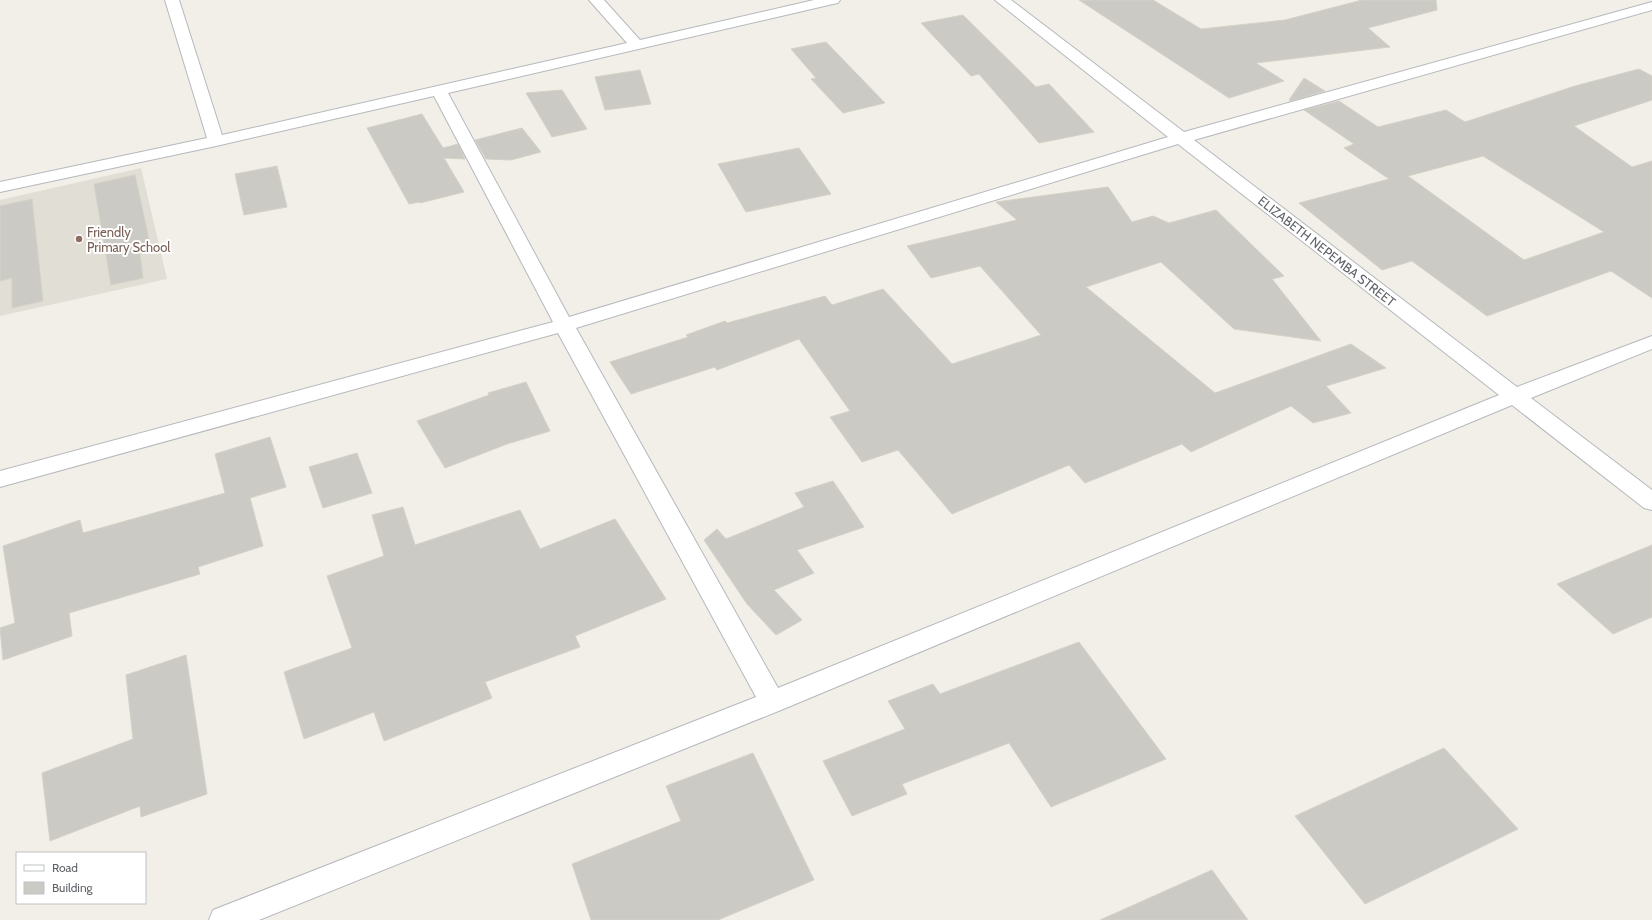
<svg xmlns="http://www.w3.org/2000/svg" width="1652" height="920" font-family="Cabin,sans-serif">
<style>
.education{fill:#e1ded6}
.building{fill:#cccac5;stroke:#d6d1c6;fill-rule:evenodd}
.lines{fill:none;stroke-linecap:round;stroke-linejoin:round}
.minor-casing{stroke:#b5b8bc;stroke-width:2}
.minor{fill:#fff;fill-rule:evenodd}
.education-dot{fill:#8d6e63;stroke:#fff;stroke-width:1.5}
.labels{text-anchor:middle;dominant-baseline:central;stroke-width:4;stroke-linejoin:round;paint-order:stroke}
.education-label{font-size:13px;fill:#785e54;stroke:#fff;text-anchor:start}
.street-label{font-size:13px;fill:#5f6368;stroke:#fff}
</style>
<rect width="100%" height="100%" fill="#f1efe8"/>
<path class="education" d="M141 168 167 279 0 316V200Z"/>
<path class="building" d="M1079 0H1153L1201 29 1285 20 1362 0H1436L1437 10 1368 28 1390 47 1256 63 1284 81 1229 98Z
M963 15 1036 87 1049 84 1094 132 1039 143 979 74 971 76 921 23Z
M826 42 885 103 843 113 811 79 816 78 791 49Z
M1639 69 1652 76V100L1574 126 1632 167 1652 161V298L1611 271 1487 316 1412 261 1382 270 1299 203 1389 179 1344 148 1354 144 1304 110 1339 101 1378 127 1446 110 1465 122 1575 86ZM1483 156 1604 232 1524 260 1408 176Z
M640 70 651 104 605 110 595 77Z
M1304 78 1325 91 1291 101 1289 100Z
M562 90 587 129 552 137 526 93Z
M422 114 443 148 458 144 465 159 444 158 464 192 420 203 419 202 409 204 367 128Z
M522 128 541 152 511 160 486 159 475 140Z
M799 148 831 194 746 212 718 164Z
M277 166 287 207 244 215 235 174Z
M135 175 150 244 139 246 143 278 111 285 94 184Z
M1108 187 1132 222 1153 216 1169 223 1216 210 1284 276 1272 279 1321 341 1234 329 1161 262 1086 287 1215 393 1351 344 1386 368 1326 386 1351 413 1313 423 1291 406 1191 452 1182 444 1085 483 1069 465 952 514 898 450 862 462 830 417 850 411 799 339 717 370 715 367 631 394 610 362 688 337 686 335 725 321 727 323 825 296 832 305 883 289 952 364 1041 335 980 266 931 278 907 246 1017 220 996 202Z
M32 199 43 301 12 308V278L0 281V206Z
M526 382 550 431 507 444 445 468 417 421 489 395 488 393Z
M270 437 286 487 250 498 263 546 198 567 200 574 69 613 72 636 3 660 0 628 15 623 3 546 80 520 83 533 225 493 215 454Z
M357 453 372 493 323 508 309 467Z
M833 481 864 527 797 550 814 573 774 590 802 620 776 635 747 604 704 540 717 529 726 539 804 507 795 493Z
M403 507 415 545 520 510 540 549 615 519 666 599 575 636 580 647 485 682 492 698 384 741 374 712 304 739 284 672 352 648 327 576 384 556 372 515Z
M1652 545V617L1613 634 1557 584Z
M1079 642 1166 759 1051 807 1009 743 902 784 907 794 852 816 823 761 905 729 888 701 933 684 940 694Z
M186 655 207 794 141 817 140 806 50 841 42 773 133 739 126 675Z
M1444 748 1518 829 1365 904 1295 816Z
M753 753 814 880 718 920H591L572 864 681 821 666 786Z
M1212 870 1248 920H1100Z"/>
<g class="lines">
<g class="minor-casing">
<path id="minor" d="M165 0H179L222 135 627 43 589 0H604L640 40 814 0H840L838 3 833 4 448 93 569 317 1168 137 995 0H1011L1184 132 1652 2V10L1194 140 1517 387 1652 336V349L1531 398 1652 490V510L1644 508 1512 405 781 710 259 920H209L213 910 756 697 558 333 0 487V471L553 322 434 96 216 146 0 192V182L207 138ZM1178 144 1499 395 778 688 576 328Z"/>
</g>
<use href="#minor" class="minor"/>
</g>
<circle class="education-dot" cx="79" cy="239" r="4"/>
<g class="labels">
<g class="education-label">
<text x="87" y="232">Friendly<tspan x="87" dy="15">Primary School</tspan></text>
</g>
<g class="street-label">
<text transform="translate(1327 251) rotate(38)">ELIZABETH NEPEMBA STREET</text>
</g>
</g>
<rect x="16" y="852" width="130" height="52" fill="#ffffff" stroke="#bfc1c3"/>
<rect x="24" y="865" width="20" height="6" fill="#ffffff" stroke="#bfc1c3"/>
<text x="52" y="872" font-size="12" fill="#5f6368">Road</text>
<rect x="24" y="882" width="20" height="12" fill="#cccac5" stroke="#bfc1c3"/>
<text x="52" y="892" font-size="12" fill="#5f6368">Building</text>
</svg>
